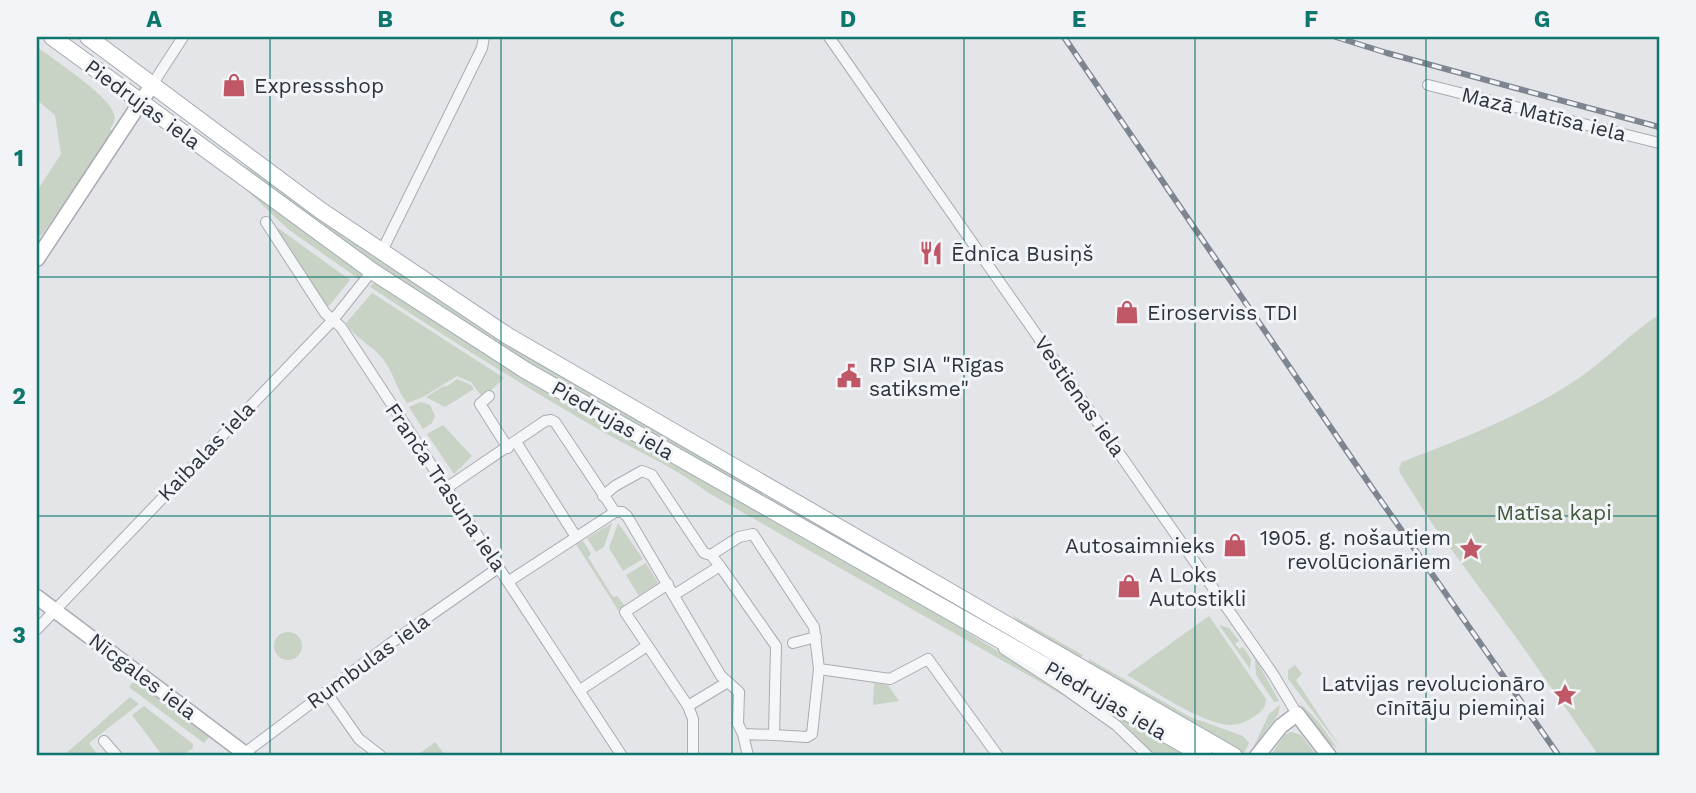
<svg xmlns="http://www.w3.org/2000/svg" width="1696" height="793" font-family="'Work Sans',sans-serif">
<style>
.green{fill:#c8d2c5}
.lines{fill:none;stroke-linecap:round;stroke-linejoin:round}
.street-casing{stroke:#a9acb3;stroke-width:12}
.secondary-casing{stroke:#a9acb3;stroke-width:17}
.primary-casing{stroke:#a3aab4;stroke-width:18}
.street{stroke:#f5f6f8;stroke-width:10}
.secondary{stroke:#fff;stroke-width:14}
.primary{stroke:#fff;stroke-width:16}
.rail-casing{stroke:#7e8591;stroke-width:6}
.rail{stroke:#f2f4f7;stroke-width:3.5;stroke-dasharray:10;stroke-linecap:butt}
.grid{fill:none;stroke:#0f766e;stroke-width:2;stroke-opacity:0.55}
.labels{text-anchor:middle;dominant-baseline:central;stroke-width:6;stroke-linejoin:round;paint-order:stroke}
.poi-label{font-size:21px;fill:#2d343f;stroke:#f2f4f7;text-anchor:start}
.street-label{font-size:21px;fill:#2d343f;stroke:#f2f4f7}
.park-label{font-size:21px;fill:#41593b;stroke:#f2f4f7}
.neatline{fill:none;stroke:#0f766e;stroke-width:2.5}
.grid-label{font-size:23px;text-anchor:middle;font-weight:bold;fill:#0f766e}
</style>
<rect width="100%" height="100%" fill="#e3e5e9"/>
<path class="green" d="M37 47C53 59 110 96 114 114 116 120 113 124 110 129L113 133 41 236 37 235V191L61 154 55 115 37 100Z
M174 115 236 161 1035 651 568 388 372 263 172 117Z
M237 181 357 268 361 273 359 279 289 230Z
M278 228 350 280 329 306 323 305 277 232Z
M376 282 955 624C995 651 1037 672 1075 702L707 492C672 465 630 448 591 425 516 381 442 335 369 286Z
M372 293 504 378 483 398 471 382 457 376 423 397 407 403C396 388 395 377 386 363 375 346 356 340 346 323Z
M1659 315V756H1599L1518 640 1431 522 1400 473 1399 468 1402 462C1463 438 1524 415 1579 378 1607 359 1630 333 1659 315Z
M457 379 471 385 474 389 445 407 426 397 444 386 446 387Z
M421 402 430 405 435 416 432 423 423 429 409 407Z
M443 425 472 456 454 474 427 434Z
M612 523 604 547 596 552 587 538Z
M618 523 643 559 623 571 609 548Z
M577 540 579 543 583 541 591 554 588 557 613 597 617 596 625 606 620 613 576 544 530 573Z
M646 563 658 583 639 596 626 575Z
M1012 615 1083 655 1080 659 1020 623Z
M1209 616 1266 699C1266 708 1262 711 1255 716 1247 721 1240 725 1230 725 1202 724 1151 689 1127 675Z
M1219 625 1229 628 1239 641 1235 644 1240 649 1243 647 1251 659 1250 669Z
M274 646a14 14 0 1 1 28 0a14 14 0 1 1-28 0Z
M1089 659 1190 717 1243 736 1249 743 1244 753 1100 673 1088 664Z
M1255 659 1258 663 1279 701 1274 702 1256 675Z
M1295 665 1302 674 1296 680 1340 747 1288 679V670Z
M134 681 209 737 204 743 129 687Z
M874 683 888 685 899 701 873 705Z
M130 697 139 704 89 743 99 756H63Z
M1086 697 1192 756H1155L1125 725Z
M1299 702 1318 721 1337 748 1327 742Z
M1280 705 1278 715 1253 748 1269 714Z
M144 706 193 744V748L182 756H170L168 754 163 756 132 715Z
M1291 732 1301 735 1317 756H1270L1285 735Z
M435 742 446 756H422L420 753Z"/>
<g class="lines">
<g class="street-casing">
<path id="street" d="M829 37 1273 674 1297 714
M152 85 183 37
M1428 85 1659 143
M266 222 325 313 341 327 622 756
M381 253 482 48 484 37
M489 396 480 404 508 448
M516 442 576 537
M445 489 545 421 551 420 555 422 615 512H622L627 516 721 676 739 692 738 724 743 734
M603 496 615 486 642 471 652 475 704 553 711 555 720 566 776 646 774 735 743 734 748 756
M711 555 739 537 753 534 814 627 819 669 812 734 807 737 774 735
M509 581 615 512
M668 584 625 612 688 706 693 719V756
M674 595 720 566
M37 629 333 320 372 271
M793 643 816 637
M1004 649 1058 684 1116 725 1148 756
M819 669 890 679 928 659 998 756
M580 690 647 646
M326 692 359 739 381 756
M688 706 726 683
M104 741 117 756
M242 755 391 643 498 568"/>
</g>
<g class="secondary-casing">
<path id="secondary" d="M37 259 152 85
M37 597 248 756
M1257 756 1281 726 1297 714 1329 756"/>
</g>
<g class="primary-casing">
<path id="primary" d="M52 37 372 271 525 370 1204 756
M88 37 320 210 508 336 1234 756"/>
</g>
<use href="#street" class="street"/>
<use href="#secondary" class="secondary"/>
<use href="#primary" class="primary"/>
<g class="rail-casing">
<path id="rail" d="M1064 37 1370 485 1559 756
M1336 37 1387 53 1659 127"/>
</g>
<use href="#rail" class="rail"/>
</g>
<path class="grid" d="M270 37V756M501 37V756M732 37V756M964 37V756M1195 37V756M1426 37V756M37 277H1659M37 516H1659"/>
<defs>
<g id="shop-bare" transform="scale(1.89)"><path d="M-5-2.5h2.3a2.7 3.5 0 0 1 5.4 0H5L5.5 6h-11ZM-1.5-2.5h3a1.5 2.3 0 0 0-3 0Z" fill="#bf5767" stroke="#f2f4f7" stroke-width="2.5" paint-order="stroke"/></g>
<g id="restaurant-bare" transform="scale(1.89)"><path d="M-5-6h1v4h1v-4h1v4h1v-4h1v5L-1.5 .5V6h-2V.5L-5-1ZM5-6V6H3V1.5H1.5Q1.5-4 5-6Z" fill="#bf5767" stroke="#f2f4f7" stroke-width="2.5" paint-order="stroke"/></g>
<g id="civic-bare" transform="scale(1.89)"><path d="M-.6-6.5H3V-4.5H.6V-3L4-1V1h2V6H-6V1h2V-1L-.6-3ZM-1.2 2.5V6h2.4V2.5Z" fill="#bf5767" stroke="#f2f4f7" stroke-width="2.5" paint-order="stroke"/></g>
<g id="sight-bare" transform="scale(1.89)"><path d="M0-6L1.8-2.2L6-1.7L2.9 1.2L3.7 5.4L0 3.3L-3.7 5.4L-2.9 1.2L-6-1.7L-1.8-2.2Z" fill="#bf5767" stroke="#f2f4f7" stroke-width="2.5" paint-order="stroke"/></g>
</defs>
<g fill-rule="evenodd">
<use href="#shop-bare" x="234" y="85"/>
<use href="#restaurant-bare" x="931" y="253"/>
<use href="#shop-bare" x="1127" y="312"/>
<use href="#civic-bare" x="849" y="376"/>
<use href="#shop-bare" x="1235" y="545"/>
<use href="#sight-bare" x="1471" y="549"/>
<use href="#shop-bare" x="1129" y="586"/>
<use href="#sight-bare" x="1565" y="695"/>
</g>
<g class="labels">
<g class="poi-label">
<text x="254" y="85">Expressshop</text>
<text x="951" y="253">Ēdnīca Busiņš</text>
<text x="1147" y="312">Eiroserviss TDI</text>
<text x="869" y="364">RP SIA "Rīgas<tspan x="869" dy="24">satiksme"</tspan></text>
<text x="1451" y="537" text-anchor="end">1905. g. nošautiem<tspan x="1451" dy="24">revolūcionāriem</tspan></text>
<text x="1215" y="545" text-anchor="end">Autosaimnieks</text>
<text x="1149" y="574">A Loks<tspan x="1149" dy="24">Autostikli</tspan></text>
<text x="1545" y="683" text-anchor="end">Latvijas revolucionāro<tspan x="1545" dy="24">cīnītāju piemiņai</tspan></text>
</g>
<g class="street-label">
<text transform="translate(143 104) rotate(36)">Piedrujas iela</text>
<text transform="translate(1544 114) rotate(14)">Mazā Matīsa iela</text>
<text transform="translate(1080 396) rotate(55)">Vestienas iela</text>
<text transform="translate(613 420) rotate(30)">Piedrujas iela</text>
<text transform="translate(206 451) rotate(-46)">Kaibalas iela</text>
<text transform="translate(446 487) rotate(56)">Franča Trasuna iela</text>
<text transform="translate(368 661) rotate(-36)">Rumbulas iela</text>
<text transform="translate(143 676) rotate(37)">Nīcgales iela</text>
<text transform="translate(1106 700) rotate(30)">Piedrujas iela</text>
</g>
<g class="park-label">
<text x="1554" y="512">Matīsa kapi</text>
</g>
</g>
<rect width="1696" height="793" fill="none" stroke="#f2f4f7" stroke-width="77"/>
<rect x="38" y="38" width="1620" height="716" class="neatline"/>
<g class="grid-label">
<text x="154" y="27">A</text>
<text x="385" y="27">B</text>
<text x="617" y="27">C</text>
<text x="848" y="27">D</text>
<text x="1079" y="27">E</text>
<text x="1311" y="27">F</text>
<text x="1542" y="27">G</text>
<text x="19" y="166">1</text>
<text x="19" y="404">2</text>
<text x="19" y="643">3</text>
</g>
</svg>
